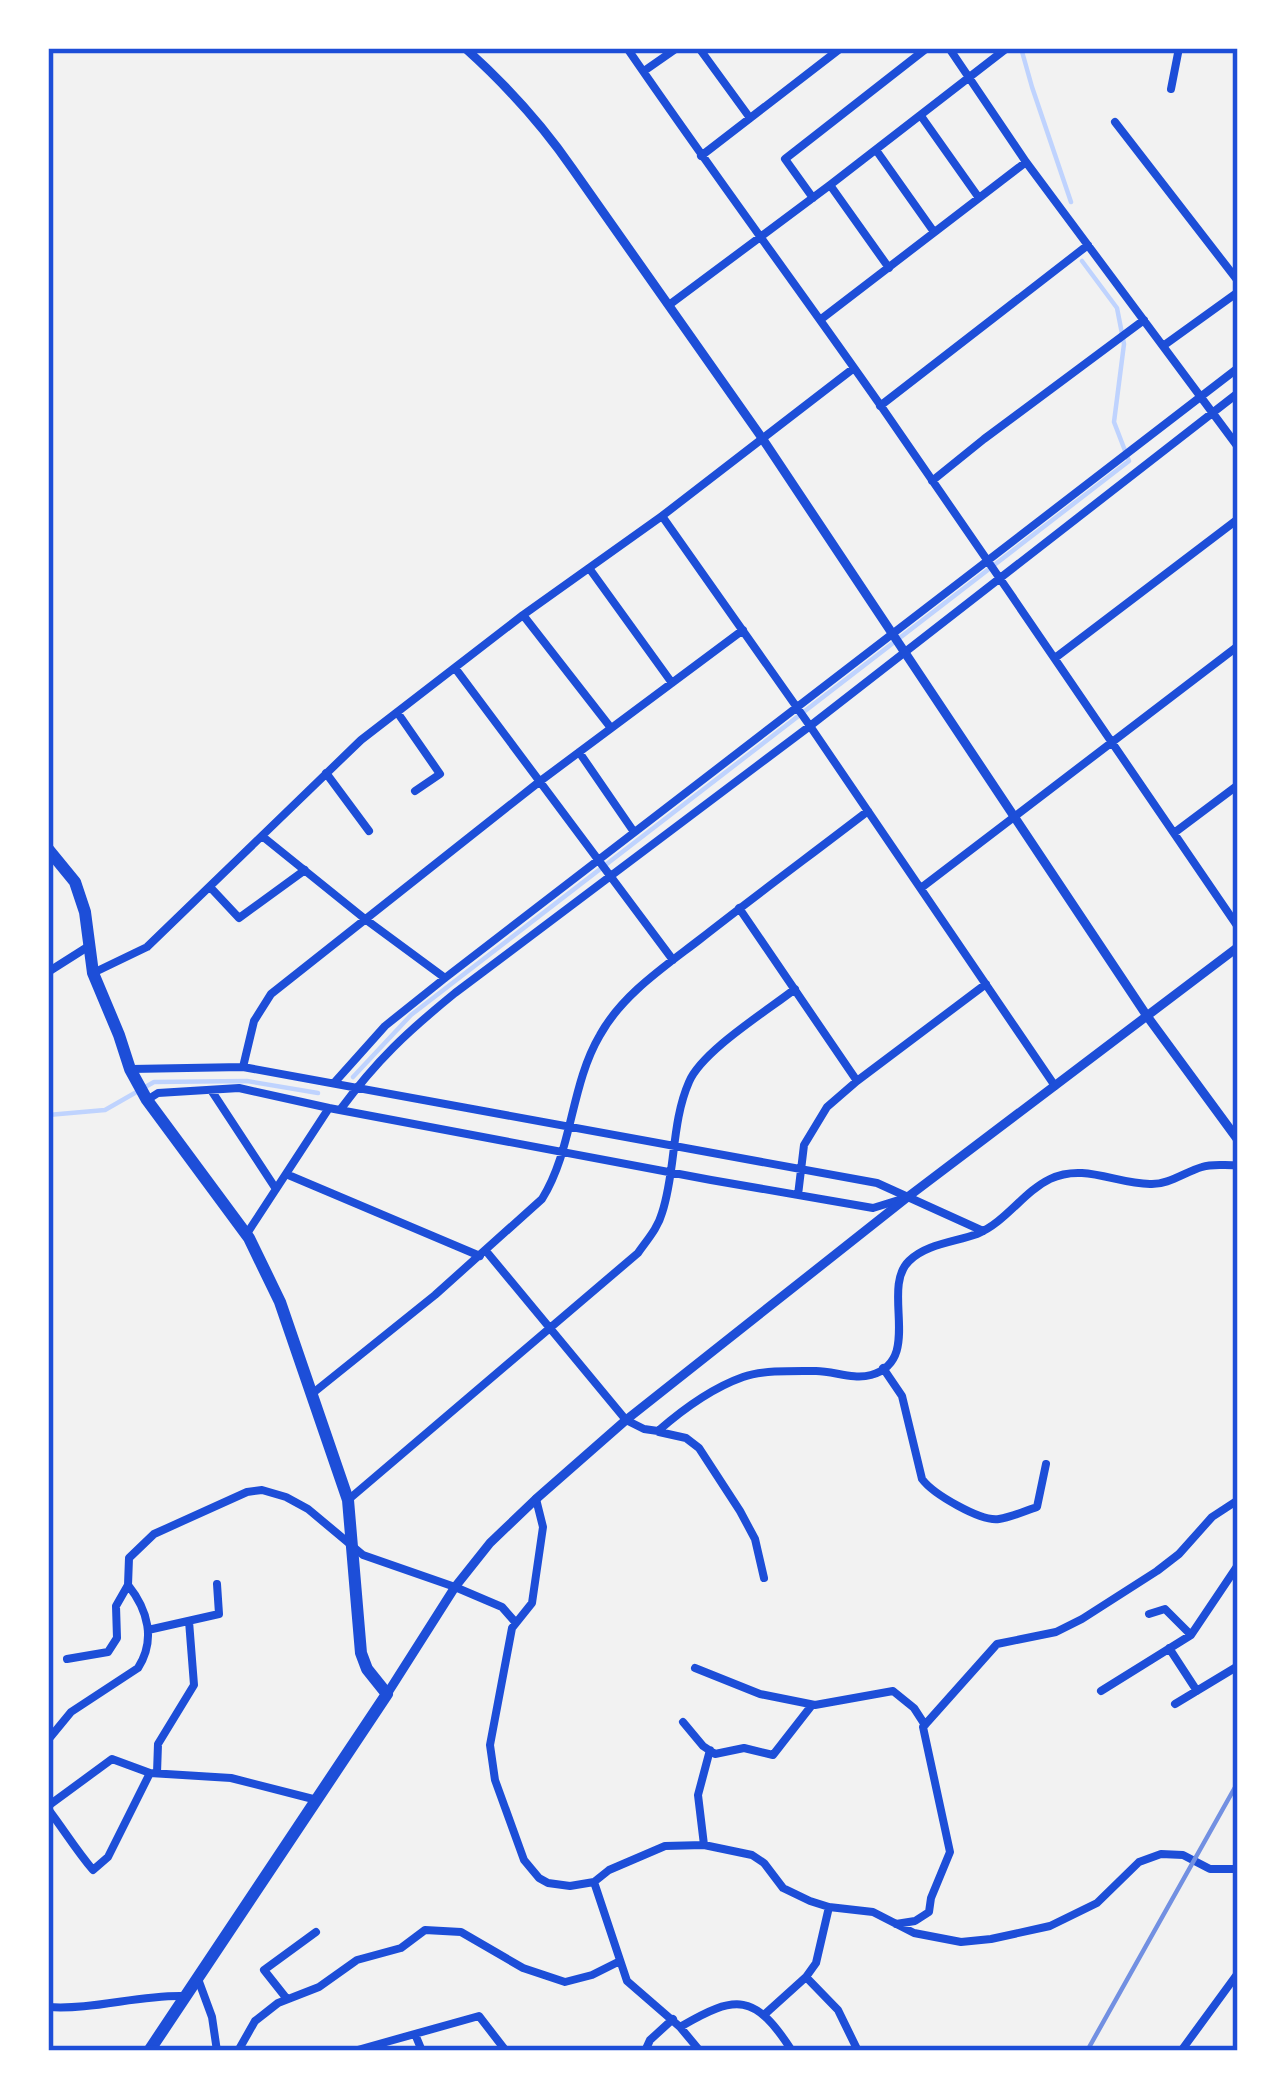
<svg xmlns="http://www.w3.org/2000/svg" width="1286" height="2099" font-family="Raleway,sans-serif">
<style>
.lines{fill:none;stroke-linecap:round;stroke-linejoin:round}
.stream{stroke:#bfd3fe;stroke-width:4.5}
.minor{stroke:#1d4ed8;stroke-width:8}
.tertiary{stroke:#1d4ed8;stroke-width:9}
.primary{stroke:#1d4ed8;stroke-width:12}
.rail{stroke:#7290e2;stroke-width:4.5}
.neatline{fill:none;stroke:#1d4ed8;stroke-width:4.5}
</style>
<rect width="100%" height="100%" fill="#f2f2f2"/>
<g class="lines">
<path class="stream" d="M1021 48 1032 87 1071 202
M353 1077 411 1015 1129 461 1114 422 1124 344 1117 308 1082 261
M48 1115 105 1110 154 1082 247 1081 318 1093"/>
<path class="minor" d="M627 48C710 169 797 286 881 406 1001 579 1119 753 1238 927
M699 48 750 118
M949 48 1026 162 1238 447
M644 71 677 48
M1171 89 1179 48
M921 116 979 198
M1115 122 1238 281
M876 150 934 232
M701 156 841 48
M830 185 889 268
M813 198 785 159 927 48
M669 305 830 185 1007 48
M820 320 1026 162
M1163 346 1238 292
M880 406 1088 245
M932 481 984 439 1144 320
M662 516 810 726 1055 1086
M589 568 672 683
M523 615 611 728
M1055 658 1238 519
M455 668 673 960
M397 712 440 774 415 791
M579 752 634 832
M326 773 369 831
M1174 833 1238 785
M262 836 365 919 445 978
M210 887 239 918 305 870
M921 888 1238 646
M739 908 857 1081
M48 972 89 946
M93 973 147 947 361 740 523 615 662 516 854 368
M243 1067 254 1021 271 994 539 782 743 630
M131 1069 243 1067 877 1183 983 1231
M334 1083 385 1026 445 978 1238 368
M211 1090 276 1189
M147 1100 158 1093 239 1088 329 1108 711 1180 873 1208 902 1199
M340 1110C377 1060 407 1032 455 993L810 726 1238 393
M286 1174 480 1256
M798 1195 804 1145 827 1107 857 1081 986 984
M246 1235 329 1108
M486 1251 626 1420 644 1429 658 1431C682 1410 712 1388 743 1377 763 1370 794 1371 816 1371 834 1371 853 1380 871 1375 924 1360 880 1289 909 1261 926 1244 955 1242 977 1234 1006 1222 1023 1192 1050 1179 1084 1163 1116 1184 1150 1184 1168 1185 1185 1172 1202 1167 1214 1163 1226 1166 1238 1165
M883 1368 902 1396 922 1479C933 1494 981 1522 999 1519 1012 1517 1025 1511 1037 1507L1046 1464
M313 1393 435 1295 542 1199C573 1149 570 1086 600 1035 622 995 664 967 699 940 755 896 812 854 868 811
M659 1432 686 1438 699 1448 740 1511 755 1539 764 1578
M536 1499 543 1527 532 1603 512 1628 490 1745 495 1780 524 1860 539 1878 548 1883 570 1886 594 1882 609 1870 665 1846 704 1845 752 1855 764 1863 783 1888 810 1901 829 1907 873 1912 914 1933 961 1942 991 1939 1050 1926 1097 1903 1139 1862 1161 1854 1183 1855 1210 1869H1238
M348 1500 638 1253C647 1240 658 1228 662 1213 676 1171 671 1123 689 1082 702 1051 767 1011 795 989
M1149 1614 1165 1609 1191 1635
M148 1630 219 1614 217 1584
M1169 1648 1197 1691
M67 1659 108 1652 117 1638 116 1606 128 1585
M695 1668 760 1694 815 1705 893 1691 914 1708 925 1725
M1101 1691 1191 1635 1238 1565
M1175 1704 1238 1666
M683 1722 703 1746 715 1754 744 1748 773 1755 812 1705
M48 1740 71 1712 138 1668C156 1640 148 1610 128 1585L129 1558 154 1534 247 1492 262 1490 286 1497 308 1509 363 1555 455 1587 502 1607 516 1623
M157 1773 158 1744 194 1685 189 1621
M48 1806 112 1759 150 1773 231 1778 317 1800
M48 1809C64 1830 76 1850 93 1870L108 1857 150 1773
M704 1845 698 1795 710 1750
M594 1882 627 1981 680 2027C736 1994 755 1993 792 2051
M896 1924 915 1921 929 1912 931 1898 950 1852 923 1727 997 1644 1056 1632 1082 1619 1157 1571 1179 1554 1212 1517 1238 1500
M806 1977 838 2010 858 2051
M198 1979 212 2017 217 2051
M287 1999 264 1970 316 1932
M48 2007C94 2010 137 1995 183 1996
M765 2014 806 1977 816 1963 829 1907
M680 2027 700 2051
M415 2034 422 2051
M238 2051 255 2021 278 2003 319 1987 357 1960 401 1948 425 1930 461 1932 523 1968 565 1982 592 1975 620 1961
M354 2051 479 2016 506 2051
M645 2051 650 2040 673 2019
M1181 2051 1238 1973"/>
<path class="tertiary" d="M465 48C505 84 541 123 572 168L762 438 1147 1016 1238 1140
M387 1694 455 1587 490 1543 536 1499 626 1420 909 1196 1238 947"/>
<path class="primary" d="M48 849 75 882 85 912 93 973 119 1035 130 1069 147 1100 249 1238 280 1302 348 1500 361 1653 367 1669 387 1694 149 2051"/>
<path class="rail" d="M1087 2051 1238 1782"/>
</g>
<rect width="1286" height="2099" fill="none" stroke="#ffffff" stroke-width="102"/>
<rect x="51" y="51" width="1184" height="1997" class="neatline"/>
</svg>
